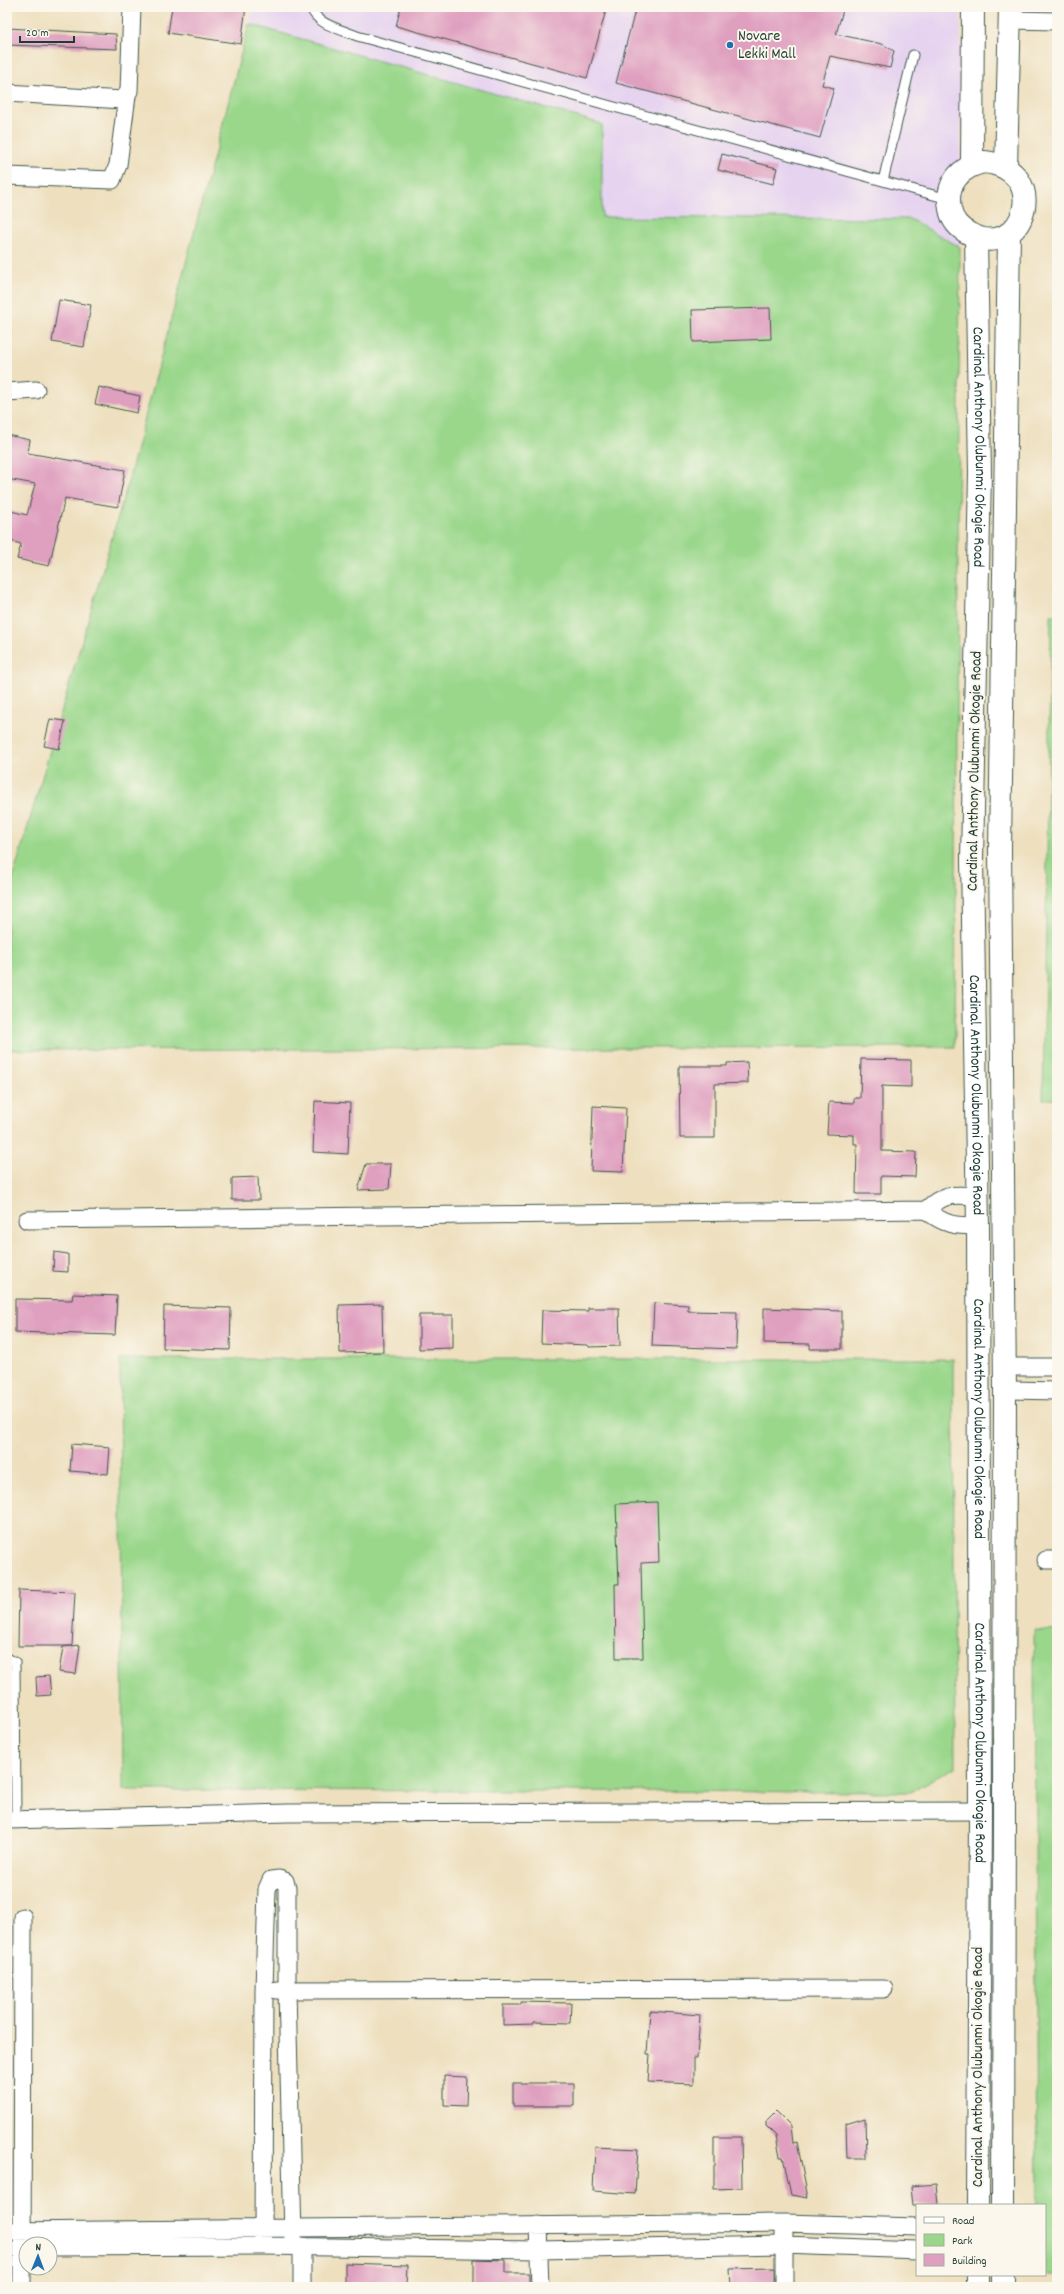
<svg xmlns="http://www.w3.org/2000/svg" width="1064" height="2294" font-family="Dekko,sans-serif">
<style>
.built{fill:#e6d3f0}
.green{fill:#9ad78b;stroke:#5c8a60}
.building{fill:#df9fbf}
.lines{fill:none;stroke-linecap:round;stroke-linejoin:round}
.lane-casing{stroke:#3e5549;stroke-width:11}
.street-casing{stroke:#3e5549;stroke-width:19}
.secondary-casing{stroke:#3e5549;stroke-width:24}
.lane{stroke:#fff;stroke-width:9}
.street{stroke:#fff;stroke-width:17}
.secondary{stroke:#fff;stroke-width:22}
.poi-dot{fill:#1f6fb2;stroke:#fbf7ec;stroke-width:1.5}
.labels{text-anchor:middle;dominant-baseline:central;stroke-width:4;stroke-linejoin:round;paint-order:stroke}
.poi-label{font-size:16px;fill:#1f3d34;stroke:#fbf7ec;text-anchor:start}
.street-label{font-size:16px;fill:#1f3d34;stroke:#fbf7ec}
</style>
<rect width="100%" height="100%" fill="#fbf7ec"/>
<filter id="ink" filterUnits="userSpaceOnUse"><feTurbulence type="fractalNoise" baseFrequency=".025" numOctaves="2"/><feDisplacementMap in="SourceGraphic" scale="8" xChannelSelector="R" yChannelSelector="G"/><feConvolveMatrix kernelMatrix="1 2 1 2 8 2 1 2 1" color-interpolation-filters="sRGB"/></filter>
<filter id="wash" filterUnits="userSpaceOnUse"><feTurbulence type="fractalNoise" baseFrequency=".012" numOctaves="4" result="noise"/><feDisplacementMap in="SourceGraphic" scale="16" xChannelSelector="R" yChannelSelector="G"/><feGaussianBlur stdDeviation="0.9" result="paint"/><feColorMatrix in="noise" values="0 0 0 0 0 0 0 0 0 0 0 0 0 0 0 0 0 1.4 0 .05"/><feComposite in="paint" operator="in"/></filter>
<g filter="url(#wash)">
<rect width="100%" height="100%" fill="#eee0bf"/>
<path class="built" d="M254 7H961L960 247 910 219 602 217V124L249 24Z"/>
<path class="green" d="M249 24 602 124V217L910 219 960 247 955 1047 7 1050V898L127 486Z
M1051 615H1057V1099H1043Z
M120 1359H953L955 1767 910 1792 123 1790Z
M1034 1630 1057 1631V2275H1045V2205H1037Z"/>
<g id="blocks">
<path class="building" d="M172 7H246L241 44 168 33Z
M401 7H607L587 78 396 26Z
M636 7H844L836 34 882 44 894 51 890 68 830 56 822 85 834 88 820 138 616 83Z
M7 28 116 34 117 49 7 45Z
M722 154 777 168 773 184 718 170Z
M59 300 91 305 84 347 52 342Z
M770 308 771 339 693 342 692 310Z
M99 387 140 396 137 413 95 404Z
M7 435 30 440 28 453 125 470 118 507 65 498 49 566 17 559 21 544 7 540V510L27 515 35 484 7 479Z
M50 719 65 721 59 749 44 746Z
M861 1059 911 1060V1087L882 1086V1151L916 1152 915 1177 881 1176V1194H856L857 1144H854V1135L827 1134 829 1102 854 1103V1098H860Z
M747 1062 748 1083 715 1084V1138H680L679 1066H727V1063Z
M315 1101 350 1103 348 1154 313 1152Z
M593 1106 626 1108 623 1172 591 1171Z
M366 1164H391L389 1189 358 1190Z
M258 1177 259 1200H232V1178Z
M54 1252 68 1254V1272L53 1271Z
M73 1294 117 1296 115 1335 15 1332V1299L72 1300Z
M654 1303 688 1305V1311L737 1312 736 1349 652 1346Z
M382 1304 383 1352 340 1353 339 1305Z
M164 1306 231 1308 230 1350 163 1348Z
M588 1308H619L620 1346 589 1347 588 1345 541 1343 542 1310 588 1311Z
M764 1308 842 1311V1349H810V1344L764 1343Z
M419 1315H453V1348L419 1349Z
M72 1444 110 1447 108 1474 70 1471Z
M657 1502 659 1562 641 1563 643 1658H616L615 1584H619L616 1504Z
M19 1590 75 1592 72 1646H18Z
M80 1645 76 1674 59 1672 63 1647Z
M49 1676 51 1695 37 1696 36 1677Z
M521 2002 571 2003 570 2023 534 2022V2024L503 2025V2005H521Z
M650 2011 700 2015 697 2058H694V2084L648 2082 650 2054H647Z
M444 2076 467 2077 466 2106 444 2105Z
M513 2083H574V2106H513Z
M776 2111 791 2126 793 2143 797 2142 808 2198 791 2195 783 2157H780L776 2136 766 2126V2121Z
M865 2118 866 2158H847L846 2124Z
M714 2137H741L742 2188 714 2189Z
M595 2147 638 2149 635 2194 593 2191Z
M936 2184 938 2205H913L911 2186Z
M474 2259 506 2260V2273H529V2287H474Z
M345 2263 407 2265 406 2287H345Z
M774 2268V2287H731L730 2269Z"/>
</g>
</g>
<g filter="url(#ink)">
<use href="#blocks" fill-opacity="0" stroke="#3e5549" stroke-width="1"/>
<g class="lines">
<g class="lane-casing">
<path id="lane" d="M311 7C316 25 341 29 357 36L948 199
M883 181 913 55
M7 1658 15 1662 16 1820"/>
</g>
<g class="street-casing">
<path id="street" d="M1010 20 1057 21
M7 93 123 100 129 91 132 7
M7 176 112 180 118 165 127 96
M7 392 36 390
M926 1210C945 1192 953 1195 977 1196
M27 1220 926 1210C944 1225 955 1226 978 1226
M1005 1367H1057
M1005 1390 1057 1391
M1046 1560H1057
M7 1820 288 1813 980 1811
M276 1990 884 1989
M538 2225 540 2287
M7 2231 785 2223 917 2227
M263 2240 264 1990 267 1889 271 1880 279 1879 285 1881 287 1888V1990L293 2238
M302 2246V2287
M50 2247 263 2246 539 2250 784 2245 917 2250
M22 2287 23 1917
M784 2287V2233"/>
</g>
<g class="secondary-casing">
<g id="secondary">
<path d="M984 162C1053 169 1024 263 970 234 960 229 952 221 950 209 945 184 960 167 984 162Z"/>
<path d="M972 164 973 7"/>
<path d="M1006 168 1010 7"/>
<path id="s1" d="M976 237 980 473 972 859 978 1226 980 1811 978 2205"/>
<path d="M1003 2205 1005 1390 1000 849 1009 234"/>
<path d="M978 2275V2287"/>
<path d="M1003 2275V2287"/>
</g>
</g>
<use href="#lane" class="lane"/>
<use href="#street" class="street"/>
<use href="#secondary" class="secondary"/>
</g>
</g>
<circle class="poi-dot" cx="730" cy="45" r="4"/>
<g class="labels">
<g class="poi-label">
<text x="738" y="36">Novare<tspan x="738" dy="18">Lekki Mall</tspan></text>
</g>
<g class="street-label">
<text stroke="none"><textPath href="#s1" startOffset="210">Cardinal Anthony Olubunmi Okogie Road</textPath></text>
<text transform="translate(975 771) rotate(-89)">Cardinal Anthony Olubunmi Okogie Road</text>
<text stroke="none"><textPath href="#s1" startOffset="858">Cardinal Anthony Olubunmi Okogie Road</textPath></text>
<text stroke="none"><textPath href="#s1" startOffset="1182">Cardinal Anthony Olubunmi Okogie Road</textPath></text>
<text stroke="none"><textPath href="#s1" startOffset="1506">Cardinal Anthony Olubunmi Okogie Road</textPath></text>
<text transform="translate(978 2067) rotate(-90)">Cardinal Anthony Olubunmi Okogie Road</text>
</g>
</g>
<rect width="1064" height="2294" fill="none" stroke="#fbf7ec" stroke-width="24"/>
<rect x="916" y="2204" width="130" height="72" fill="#fbf7ec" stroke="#a3ada2"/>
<rect x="924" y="2217" width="20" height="6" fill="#ffffff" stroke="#a3ada2"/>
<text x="952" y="2224" font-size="12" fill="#1f3d34">Road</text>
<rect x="924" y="2234" width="20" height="12" fill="#9ad78b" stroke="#a3ada2"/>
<text x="952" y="2244" font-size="12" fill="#1f3d34">Park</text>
<rect x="924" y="2254" width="20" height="12" fill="#df9fbf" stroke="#a3ada2"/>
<text x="952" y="2264" font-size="12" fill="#1f3d34">Building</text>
<g transform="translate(38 2256) rotate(1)"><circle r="19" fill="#fbf7ec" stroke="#a3ada2"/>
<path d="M0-3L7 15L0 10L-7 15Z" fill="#1f6fb2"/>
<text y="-6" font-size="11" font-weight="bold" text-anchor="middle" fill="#1f3d34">N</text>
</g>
<path d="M20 36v6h54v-6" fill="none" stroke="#1f3d34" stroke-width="2"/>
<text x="26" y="36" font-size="12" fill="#1f3d34" stroke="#fbf7ec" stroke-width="3" paint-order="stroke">20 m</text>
</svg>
